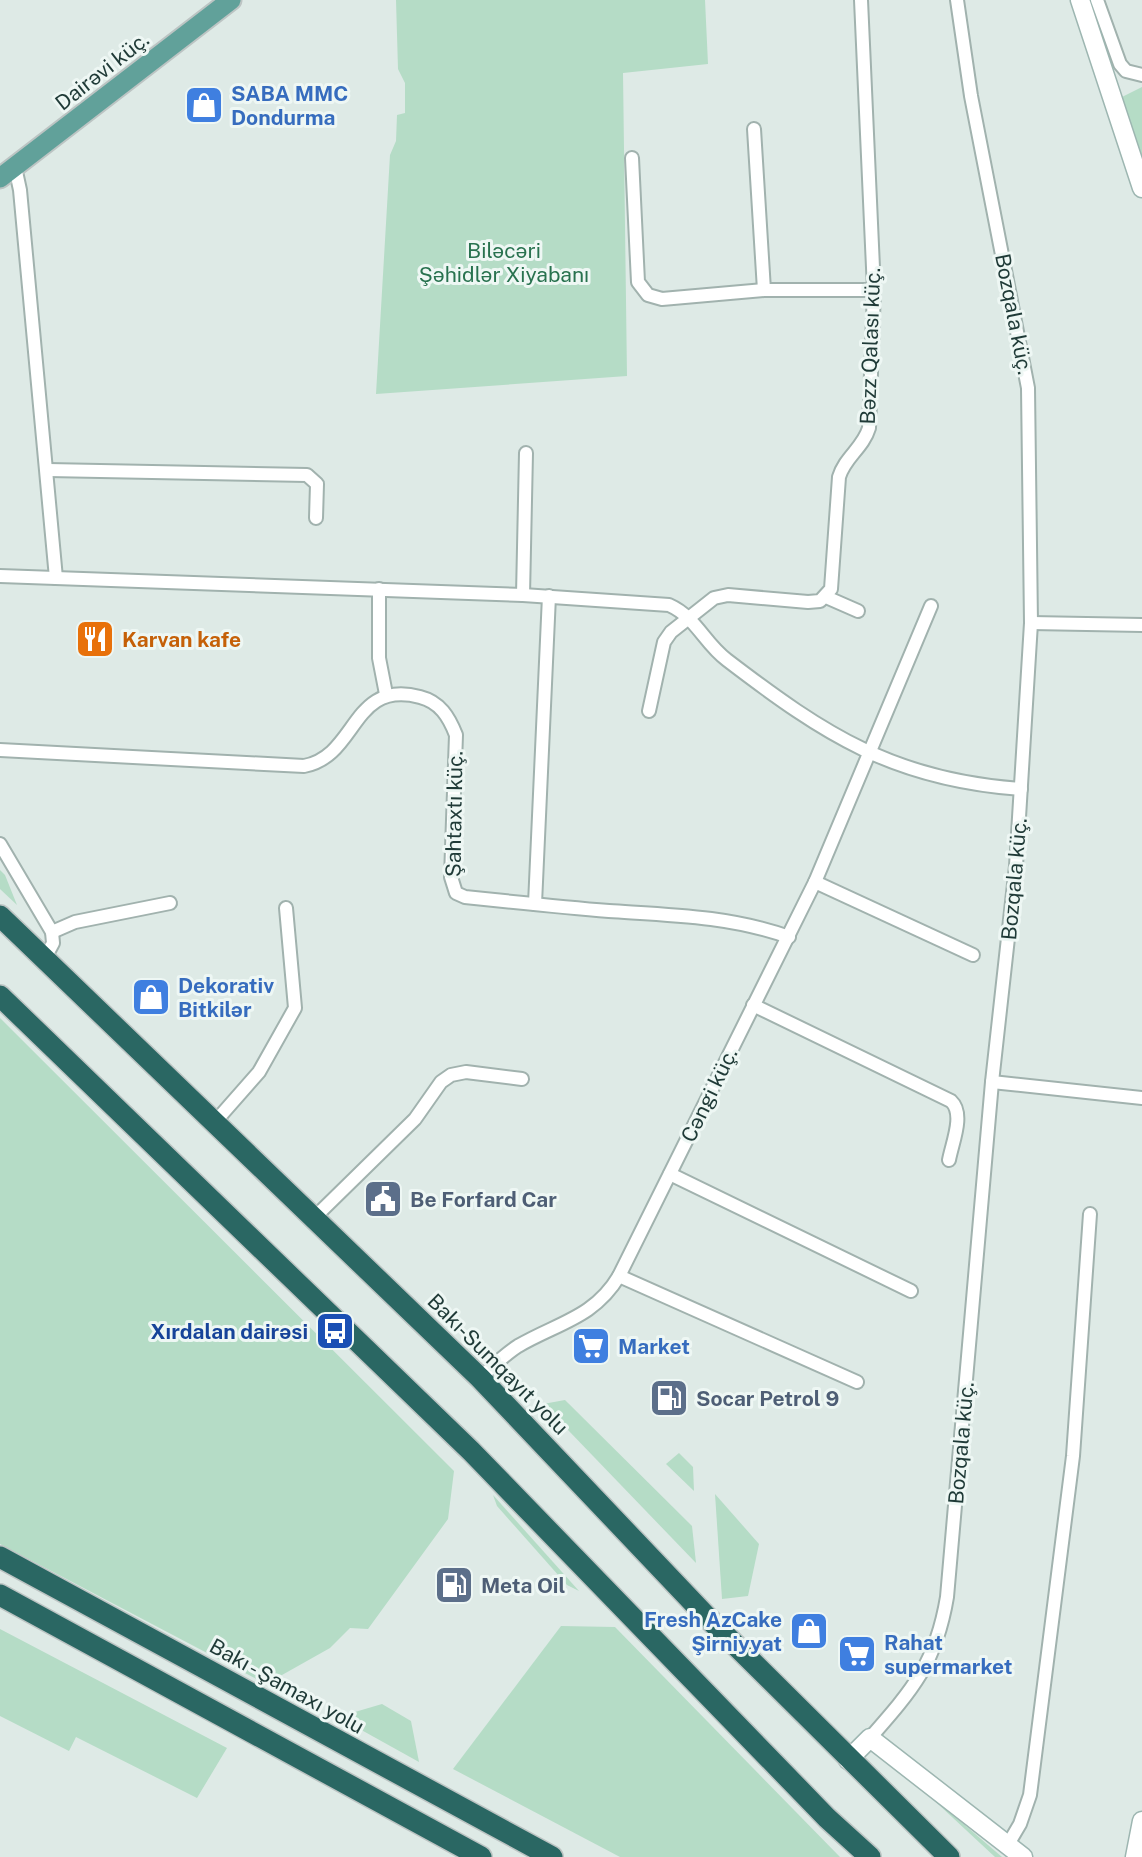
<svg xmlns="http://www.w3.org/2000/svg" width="1142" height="1857" font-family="'Public Sans',sans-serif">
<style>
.green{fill:#b5dcc6}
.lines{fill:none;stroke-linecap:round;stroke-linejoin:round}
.street-casing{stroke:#a1b2ae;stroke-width:16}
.secondary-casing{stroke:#9db6b1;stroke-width:21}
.primary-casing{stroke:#bcc4c3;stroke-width:23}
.highway-casing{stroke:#bcc4c3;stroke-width:24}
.street{stroke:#fff;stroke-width:12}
.secondary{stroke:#fff;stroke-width:18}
.primary{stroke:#61a19a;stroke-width:19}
.highway{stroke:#2a6763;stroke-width:21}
.labels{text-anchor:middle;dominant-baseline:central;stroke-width:6;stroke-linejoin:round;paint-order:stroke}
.street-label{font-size:21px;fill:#1f3a37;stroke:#eef7f4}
.shop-label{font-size:21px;font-weight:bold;fill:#366cbe;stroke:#eef7f4;text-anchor:start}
.park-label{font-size:21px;fill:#28724f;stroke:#eef7f4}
.food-label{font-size:21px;font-weight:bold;fill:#c56008;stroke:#eef7f4;text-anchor:start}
.service-label{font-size:21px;font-weight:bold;fill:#4e5e75;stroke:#eef7f4;text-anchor:start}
.transit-label{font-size:21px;font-weight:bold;fill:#164399;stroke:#eef7f4;text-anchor:end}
</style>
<rect width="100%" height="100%" fill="#deeae6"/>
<g class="green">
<path d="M396,0h309l3,64 -85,9 4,303 -251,18 14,-239 6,-14 1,-26 8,-2v-30l-7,-14z"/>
<path d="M1142,87v81l-20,-71z"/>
<path d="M0,870l5,5 12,30 -17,-16z"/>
<path d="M0,1018l454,453 -6,48 -80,110 -18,-1 -20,20 -64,36 -266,-140z"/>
<path d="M565,1400l127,126 4,37 -153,-159z"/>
<path d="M679,1453l14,14 1,24 -28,-27z"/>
<path d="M715,1494l44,50 -11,52 -26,3z"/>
<path d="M493,1495l86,96 -12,-6 -70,-79z"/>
<path d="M561,1626l54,1 225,230h-220l-167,-88z"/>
<path d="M0,1629l227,119 -30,50 -121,-61 -7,14 -69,-35z"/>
<path d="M382,1704l29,17 8,41 -81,-45z"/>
<path d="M909,1777l93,80h-7z"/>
</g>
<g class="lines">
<defs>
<g id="street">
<path d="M1097,0l23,64 6,7 16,4"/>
<path d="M754,129l10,161"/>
<path d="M632,158l6,124 10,13 14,4 102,-9h110"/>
<path d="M15,167l5,23 36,388"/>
<path d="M48,470l259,5 10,9 -1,34"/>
<path d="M0,576l523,19 146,10c27,12 35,38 58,55 98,75 167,120 294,129"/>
<path d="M379,589v69l7,36"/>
<path d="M523,595l3,-142"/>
<path d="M826,597l32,14"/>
<path d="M1031,623l111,2"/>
<path d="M649,711l15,-69 7,-10 43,-34 14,-3 80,7 12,-1 11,-12 8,-112c6,-20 24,-29 30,-49l5,-138 -13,-290"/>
<path d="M0,750l304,16c54,-10 47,-87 116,-69 20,5 29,20 36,38l-5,142 5,16 9,4c48,5 96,10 144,14 62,4 121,5 180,26"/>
<path d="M0,844l52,88 1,11 -8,15"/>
<path d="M815,882l158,73"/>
<path d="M535,904l14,-308"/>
<path d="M52,932l23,-10 95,-19"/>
<path d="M753,1005l198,96c14,13 1,42 -2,59"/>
<path d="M992,1082l150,16"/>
<path d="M215,1122l44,-50 36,-64 -9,-100"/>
<path d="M670,1174l241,117"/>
<path d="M315,1217l100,-98 26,-37 10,-7 15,-3 56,7"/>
<path d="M619,1276l238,106"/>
<path d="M480,1378c12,-11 24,-23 38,-32 39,-23 76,-28 101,-70l196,-394 116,-276"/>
<path d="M870,1738c43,-49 66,-75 77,-141l45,-515 24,-216 15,-243 -3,-235 -57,-292 -14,-96"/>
<path d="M1007,1846l13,-22 10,-29 43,-339 17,-242"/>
</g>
<g id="secondary">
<path d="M1080,0l62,188"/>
<path d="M848,1760l22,-22 153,119"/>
<path d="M1135,1857l7,-36"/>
</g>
<path id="primary" d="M0,178l231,-178"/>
<g id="highway">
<path d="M0,916l480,462 226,238 243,241"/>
<path d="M0,996l471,455 356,367 43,39"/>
<path d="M0,1557l552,300"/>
<path d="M0,1595l481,262"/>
</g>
</defs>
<use href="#street" class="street-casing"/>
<use href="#secondary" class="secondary-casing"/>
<use href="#primary" class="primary-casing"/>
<use href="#highway" class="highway-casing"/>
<use href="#street" class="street"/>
<use href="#secondary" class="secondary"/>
<use href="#primary" class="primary"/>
<use href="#highway" class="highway"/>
</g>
<defs>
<symbol id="shop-square" viewBox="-11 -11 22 22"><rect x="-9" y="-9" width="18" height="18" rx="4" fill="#3f7fe0" stroke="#eef7f4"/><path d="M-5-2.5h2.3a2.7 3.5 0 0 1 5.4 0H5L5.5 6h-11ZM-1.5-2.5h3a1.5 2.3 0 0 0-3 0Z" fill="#fff"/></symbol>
<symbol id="restaurant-square" viewBox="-11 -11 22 22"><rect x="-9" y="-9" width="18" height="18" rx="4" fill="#e8710a" stroke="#eef7f4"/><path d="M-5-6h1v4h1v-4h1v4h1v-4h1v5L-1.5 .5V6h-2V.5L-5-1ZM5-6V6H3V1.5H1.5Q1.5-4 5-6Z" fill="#fff"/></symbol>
<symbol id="civic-square" viewBox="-11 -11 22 22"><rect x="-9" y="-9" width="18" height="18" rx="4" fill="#5c6f8a" stroke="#eef7f4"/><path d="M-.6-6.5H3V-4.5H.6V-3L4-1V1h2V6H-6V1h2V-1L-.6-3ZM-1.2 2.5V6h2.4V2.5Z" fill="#fff"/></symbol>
<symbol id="bus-square" viewBox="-11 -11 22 22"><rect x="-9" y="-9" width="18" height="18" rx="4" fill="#1a4fb4" stroke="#eef7f4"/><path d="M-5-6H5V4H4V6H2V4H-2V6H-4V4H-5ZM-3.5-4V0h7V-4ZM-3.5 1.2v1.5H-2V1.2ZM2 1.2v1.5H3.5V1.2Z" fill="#fff"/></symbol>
<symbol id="supermarket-square" viewBox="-11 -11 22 22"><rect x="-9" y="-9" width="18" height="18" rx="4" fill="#3f7fe0" stroke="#eef7f4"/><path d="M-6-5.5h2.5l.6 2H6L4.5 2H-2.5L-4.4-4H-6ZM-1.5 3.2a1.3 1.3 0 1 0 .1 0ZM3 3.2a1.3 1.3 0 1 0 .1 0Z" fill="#fff"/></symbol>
<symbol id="fuel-square" viewBox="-11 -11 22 22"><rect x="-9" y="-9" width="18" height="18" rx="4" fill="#5c6f8a" stroke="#eef7f4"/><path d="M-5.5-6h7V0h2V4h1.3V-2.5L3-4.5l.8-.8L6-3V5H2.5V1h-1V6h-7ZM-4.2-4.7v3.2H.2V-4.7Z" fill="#fff"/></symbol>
</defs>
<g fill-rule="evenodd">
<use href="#shop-square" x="182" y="83" width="44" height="44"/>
<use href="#restaurant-square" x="73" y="617" width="44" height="44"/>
<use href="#shop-square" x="129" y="975" width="44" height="44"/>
<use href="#civic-square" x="361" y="1177" width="44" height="44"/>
<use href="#bus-square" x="313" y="1309" width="44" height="44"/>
<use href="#supermarket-square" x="569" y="1324" width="44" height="44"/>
<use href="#fuel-square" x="647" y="1376" width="44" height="44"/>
<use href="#fuel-square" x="432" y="1563" width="44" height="44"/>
<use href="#shop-square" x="787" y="1609" width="44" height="44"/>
<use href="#supermarket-square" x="835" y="1632" width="44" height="44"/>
</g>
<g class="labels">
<g class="street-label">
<text transform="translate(102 71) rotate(-38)">Dairəvi küç.</text>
<text transform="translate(1014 314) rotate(79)">Bozqala küç.</text>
<text transform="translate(870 346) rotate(-88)">Bəzz Qalası küç.</text>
<text transform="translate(454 814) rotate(-89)">Şahtaxtı küç.</text>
<text transform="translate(1014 879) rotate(-85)">Bozqala küç.</text>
<text transform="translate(709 1095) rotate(-64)">Cəngi küç.</text>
<text transform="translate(498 1364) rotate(45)">Bakı-Sumqayıt yolu</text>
<text transform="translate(961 1443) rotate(-85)">Bozqala küç.</text>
<text transform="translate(287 1686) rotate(29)">Bakı - Şamaxı yolu</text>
</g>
<g class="shop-label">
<text x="231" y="93">SABA MMC<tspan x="231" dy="24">Dondurma</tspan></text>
<text x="178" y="985">Dekorativ<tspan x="178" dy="24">Bitkilər</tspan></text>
<text x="618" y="1346">Market</text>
<text x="782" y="1619" text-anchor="end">Fresh AzCake<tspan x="782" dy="24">Şirniyyat</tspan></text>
<text x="884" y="1642">Rahat<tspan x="884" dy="24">supermarket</tspan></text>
</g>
<g class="park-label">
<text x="504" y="250">Biləcəri<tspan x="504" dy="24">Şəhidlər Xiyabanı</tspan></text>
</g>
<g class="food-label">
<text x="122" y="639">Karvan kafe</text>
</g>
<g class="service-label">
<text x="410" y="1199">Be Forfard Car</text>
<text x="696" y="1398">Socar Petrol 9</text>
<text x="481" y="1585">Meta Oil</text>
</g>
<g class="transit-label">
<text x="308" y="1331">Xırdalan dairəsi</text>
</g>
</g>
</svg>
